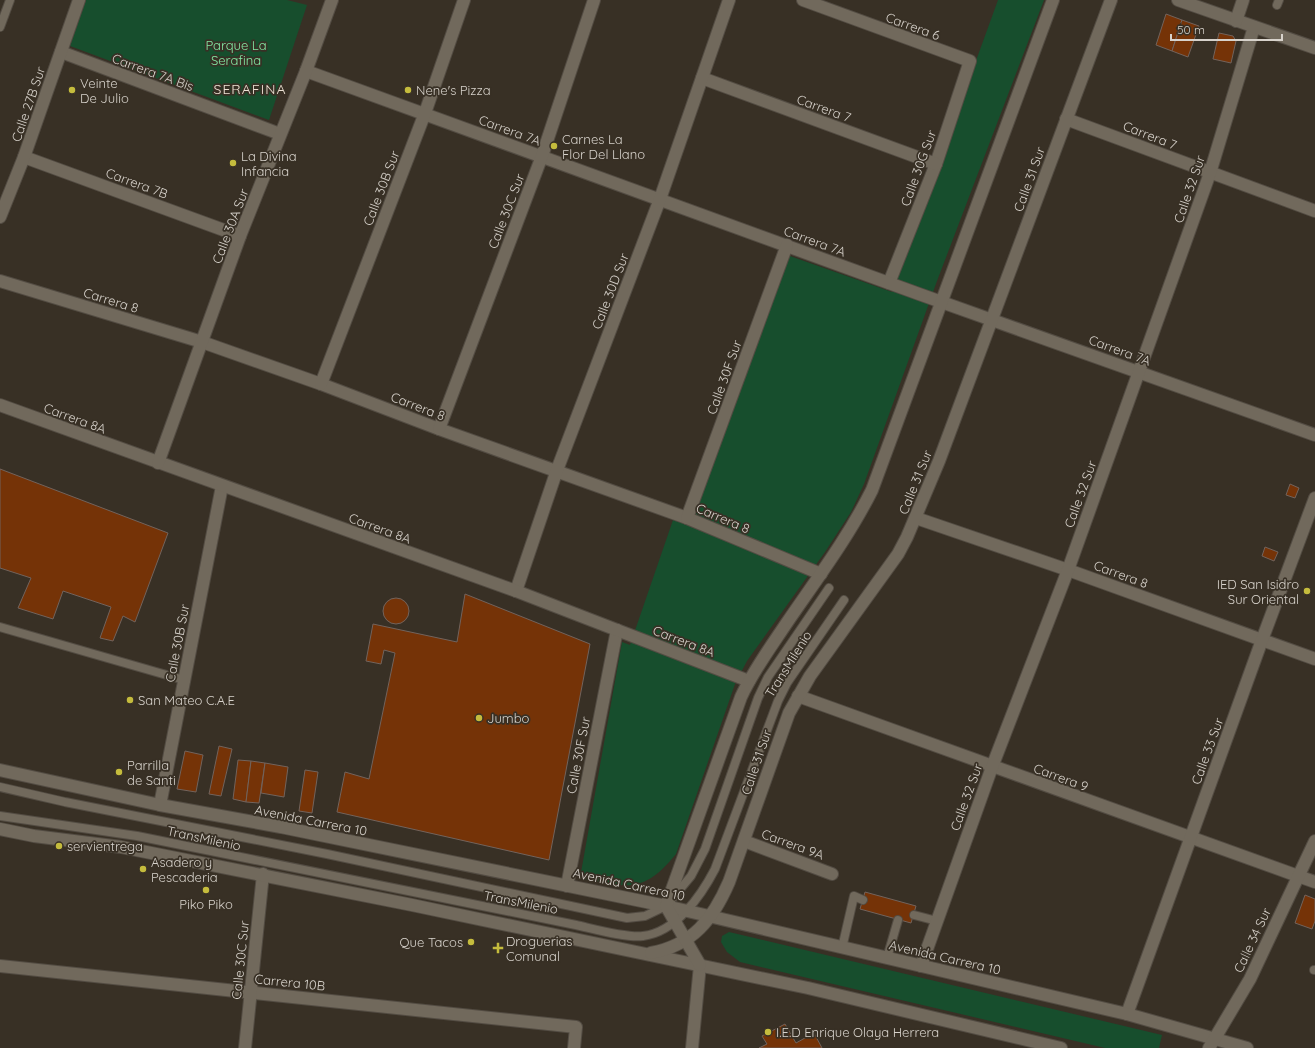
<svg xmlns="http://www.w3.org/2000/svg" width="1315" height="1048" font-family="Quicksand,sans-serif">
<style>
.green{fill:#174e2d}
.building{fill:#753307;stroke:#72635c}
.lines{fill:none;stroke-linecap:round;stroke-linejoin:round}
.lane-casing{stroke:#534c43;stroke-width:10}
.street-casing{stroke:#534c43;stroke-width:14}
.secondary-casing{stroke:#534c43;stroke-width:14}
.lane{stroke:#71695c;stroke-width:8}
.street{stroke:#71695c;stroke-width:12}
.secondary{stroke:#71695c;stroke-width:12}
.poi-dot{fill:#c5bc3d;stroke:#383025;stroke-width:1.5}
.labels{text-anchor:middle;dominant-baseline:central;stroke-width:3.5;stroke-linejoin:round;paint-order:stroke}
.street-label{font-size:13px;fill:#d7d2cb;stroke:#383025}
.park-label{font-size:13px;fill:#82e9a4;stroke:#383025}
.poi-label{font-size:13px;fill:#d7d2cb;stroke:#383025;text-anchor:start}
.neighbourhood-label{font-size:14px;letter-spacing:1px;fill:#ede2d4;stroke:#383025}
</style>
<rect width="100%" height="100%" fill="#383025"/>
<g class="green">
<path d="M86,0h201l20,5 -38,115 -199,-74z"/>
<path d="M998,0h46l-107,281 -73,203 -13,28 -26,40 -78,109 -12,23 -59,170c-33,41 -50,33 -96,24l42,-236 8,3 43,-125 16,5 98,-270 105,37z"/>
<path d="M729,932l433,103 -3,13h-54l-365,-86 -13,-10 -6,-10 1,-6z"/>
</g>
<g class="building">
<path d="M1166,14l16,6 -10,31 -16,-6z"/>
<path d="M1182,20l17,6 -11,31 -16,-6z"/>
<path d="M1219,33l14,3 3,5 -5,22 -18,-4z"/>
<path d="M0,469l168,64 -33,89 -12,-6 -10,25 -13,-3 11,-31 -48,-16 -10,28 -35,-11 13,-30 -31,-10z"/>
<path d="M1290,484l9,4 -4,10 -9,-3z"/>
<path d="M1265,547l13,5 -4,9 -12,-5z"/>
<path d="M465,594l125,50 -41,216 -212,-48 8,-40 24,7 26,-126 -11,-3 -3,14 -15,-3 7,-37 84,18z"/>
<circle cx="396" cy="611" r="13"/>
<path d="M219,746l13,3 -11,47 -12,-2z"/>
<path d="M185,751l18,4 -7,37 -19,-3z"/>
<path d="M238,760l13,1 -5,41 -13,-3z"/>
<path d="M251,761l14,2 -6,40 -13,-1z"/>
<path d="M265,763l23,4 -4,30 -23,-4z"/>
<path d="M305,770l13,2 -6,41 -13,-2z"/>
<path d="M865,892l51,14 -5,17 -51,-14z"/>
<path d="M1305,895l10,4v22l-3,8 -17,-6z"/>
<path d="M785,1024l11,19 18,-10 8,15h-63l8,-4 -5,-8z"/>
</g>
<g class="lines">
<defs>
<g id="lane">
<path d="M1277,5l2,-5"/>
<path d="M0,27l10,-27"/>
<path d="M0,627l184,53"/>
<path d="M0,787l65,15 262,52 300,64 18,-2 21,-10 25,-30 14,-27 53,-151 10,-21 61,-89"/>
<path d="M0,816l137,20 439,89c18,4 50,13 67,11 33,-4 58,-40 72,-67l63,-168 9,-18 57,-83"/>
<path d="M914,915l23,6"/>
<path d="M842,948l12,-52 9,4"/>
<path d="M887,958l11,-38"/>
<path d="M1314,970h1"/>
</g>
<g id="street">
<path d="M803,0l167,61 -34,103 -47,119"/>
<path d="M61,52l219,82"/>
<path d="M306,71l613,223 396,141"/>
<path d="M702,78l234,86"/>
<path d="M1066,119l249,92"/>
<path d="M24,157l216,79"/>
<path d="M0,217l24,-60 55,-157"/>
<path d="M0,281l202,61 119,42 118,45 248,89 134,56"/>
<path d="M321,384l104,-271 39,-113"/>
<path d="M439,429l103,-273 52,-156"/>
<path d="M687,518l100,-273"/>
<path d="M916,518l152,52 247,89"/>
<path d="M516,591l41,-121 103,-271 69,-199"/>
<path d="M798,696l500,180"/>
<path d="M160,805l62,-319"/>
<path d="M744,841l88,33"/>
<path d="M567,886l50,-256"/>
<path d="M0,966l576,61 -2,21"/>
<path d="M921,966l71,-199 76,-197 142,-397 44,-146"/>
<path d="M1127,1014l135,-374 53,-142"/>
<path d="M245,1048l18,-174"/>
<path d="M692,1048l8,-83"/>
</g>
<g id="secondary">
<path d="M1178,0l137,48"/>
<path d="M1236,21l7,-21"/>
<path d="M0,405l516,186 233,90"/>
<path d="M158,463l82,-227 66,-165 26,-71"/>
<path d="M0,770l160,35 121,22 385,79 461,108 120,34"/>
<path d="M0,829l34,7 87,11 291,58 396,83 253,60"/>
<path d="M1298,876l17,6"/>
<path d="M651,953c42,-8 62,-34 78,-71l60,-169 21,-37 88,-122 9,-17 32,-76 172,-461"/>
<path d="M700,965l-34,-59 75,-209c12,-26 29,-49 45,-73 30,-44 62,-86 86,-134l181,-490"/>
<path d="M1209,1048l41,-69 65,-138"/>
</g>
</defs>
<use href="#lane" class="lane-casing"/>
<use href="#street" class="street-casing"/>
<use href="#secondary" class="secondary-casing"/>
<use href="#lane" class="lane"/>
<use href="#street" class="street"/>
<use href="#secondary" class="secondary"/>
</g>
<g class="poi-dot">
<circle cx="72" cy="90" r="4"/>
<circle cx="408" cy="90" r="4"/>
<circle cx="554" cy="146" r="4"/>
<circle cx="233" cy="163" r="4"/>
<circle cx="1307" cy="591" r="4"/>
<circle cx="130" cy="700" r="4"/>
<circle cx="479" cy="718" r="4"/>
<circle cx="119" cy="772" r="4"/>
<circle cx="59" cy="846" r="4"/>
<circle cx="143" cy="869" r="4"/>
<circle cx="206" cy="890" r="4"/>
<circle cx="471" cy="942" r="4"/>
<path d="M496 942h4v4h4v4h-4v4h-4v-4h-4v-4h4z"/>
<circle cx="768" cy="1032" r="4"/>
</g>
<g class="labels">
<g class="street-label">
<text transform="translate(913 26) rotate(20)">Carrera 6</text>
<text transform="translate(153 72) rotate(20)">Carrera 7A Bis</text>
<text transform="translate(28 104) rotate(-71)">Calle 27B Sur</text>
<text transform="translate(824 108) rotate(20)">Carrera 7</text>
<text transform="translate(510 130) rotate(20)">Carrera 7A</text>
<text transform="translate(1150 135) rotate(21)">Carrera 7</text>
<text transform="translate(918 168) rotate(-70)">Calle 30G Sur</text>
<text transform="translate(1029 179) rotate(-70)">Calle 31 Sur</text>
<text transform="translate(137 183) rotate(20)">Carrera 7B</text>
<text transform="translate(381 188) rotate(-69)">Calle 30B Sur</text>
<text transform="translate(1189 189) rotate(-71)">Calle 32 Sur</text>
<text transform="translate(506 211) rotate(-69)">Calle 30C Sur</text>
<text transform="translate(230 226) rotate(-69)">Calle 30A Sur</text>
<text transform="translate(815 241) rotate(20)">Carrera 7A</text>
<text transform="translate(610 291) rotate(-69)">Calle 30D Sur</text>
<text transform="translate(111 300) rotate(17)">Carrera 8</text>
<text transform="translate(1120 350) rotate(20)">Carrera 7A</text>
<text transform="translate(724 377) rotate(-70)">Calle 30F Sur</text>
<text transform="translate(418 406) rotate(21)">Carrera 8</text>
<text transform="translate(75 418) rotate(20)">Carrera 8A</text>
<text transform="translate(915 482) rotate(-68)">Calle 31 Sur</text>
<text transform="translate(1080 494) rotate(-70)">Calle 32 Sur</text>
<text transform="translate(723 518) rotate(23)">Carrera 8</text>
<text transform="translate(380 528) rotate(20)">Carrera 8A</text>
<text transform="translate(1121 574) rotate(20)">Carrera 8</text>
<text transform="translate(684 641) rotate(21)">Carrera 8A</text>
<text transform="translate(177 643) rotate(-79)">Calle 30B Sur</text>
<text transform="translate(788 664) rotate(-58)">TransMilenio</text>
<text transform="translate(1207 751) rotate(-70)">Calle 33 Sur</text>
<text transform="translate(578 755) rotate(-79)">Calle 30F Sur</text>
<text transform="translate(756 762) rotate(-71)">Calle 31 Sur</text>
<text transform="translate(1061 777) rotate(20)">Carrera 9</text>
<text transform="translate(966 797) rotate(-70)">Calle 32 Sur</text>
<text transform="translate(311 820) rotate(11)">Avenida Carrera 10</text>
<text transform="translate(204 838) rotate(12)">TransMilenio</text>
<text transform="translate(793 844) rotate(20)">Carrera 9A</text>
<text transform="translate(629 884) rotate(12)">Avenida Carrera 10</text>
<text transform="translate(521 902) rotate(11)">TransMilenio</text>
<text transform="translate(1252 940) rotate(-65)">Calle 34 Sur</text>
<text transform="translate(945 957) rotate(13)">Avenida Carrera 10</text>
<text transform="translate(240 960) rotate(-84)">Calle 30C Sur</text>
<text transform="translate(290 982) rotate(6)">Carrera 10B</text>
</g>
<g class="park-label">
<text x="236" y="45">Parque La<tspan x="236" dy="15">Serafina</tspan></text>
</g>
<g class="poi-label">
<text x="80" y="83">Veinte<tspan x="80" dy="15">De Julio</tspan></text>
<text x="416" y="90">Nene's Pizza</text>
<text x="562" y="139">Carnes La<tspan x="562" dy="15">Flor Del Llano</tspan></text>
<text x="241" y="156">La Divina<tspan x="241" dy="15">Infancia</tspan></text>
<text x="1299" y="584" text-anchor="end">IED San Isidro<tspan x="1299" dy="15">Sur Oriental</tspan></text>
<text x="138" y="700">San Mateo C.A.E</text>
<text x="487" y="718">Jumbo</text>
<text x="127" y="765">Parrilla<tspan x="127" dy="15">de Santi</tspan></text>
<text x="67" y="846">servientrega</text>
<text x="151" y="862">Asadero y<tspan x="151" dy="15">Pescaderia</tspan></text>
<text x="206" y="904" text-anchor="middle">Piko Piko</text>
<text x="506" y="941">Droguerias<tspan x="506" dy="15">Comunal</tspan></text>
<text x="463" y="942" text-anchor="end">Que Tacos</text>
<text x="776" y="1032">I.E.D Enrique Olaya Herrera</text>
</g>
<g class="neighbourhood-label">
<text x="250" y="89">SERAFINA</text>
</g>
</g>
<path d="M1171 34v6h111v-6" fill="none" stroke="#d7d2cb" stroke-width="2"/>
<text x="1177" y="34" font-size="12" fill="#d7d2cb" stroke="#383025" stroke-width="3" paint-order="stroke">50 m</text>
</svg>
